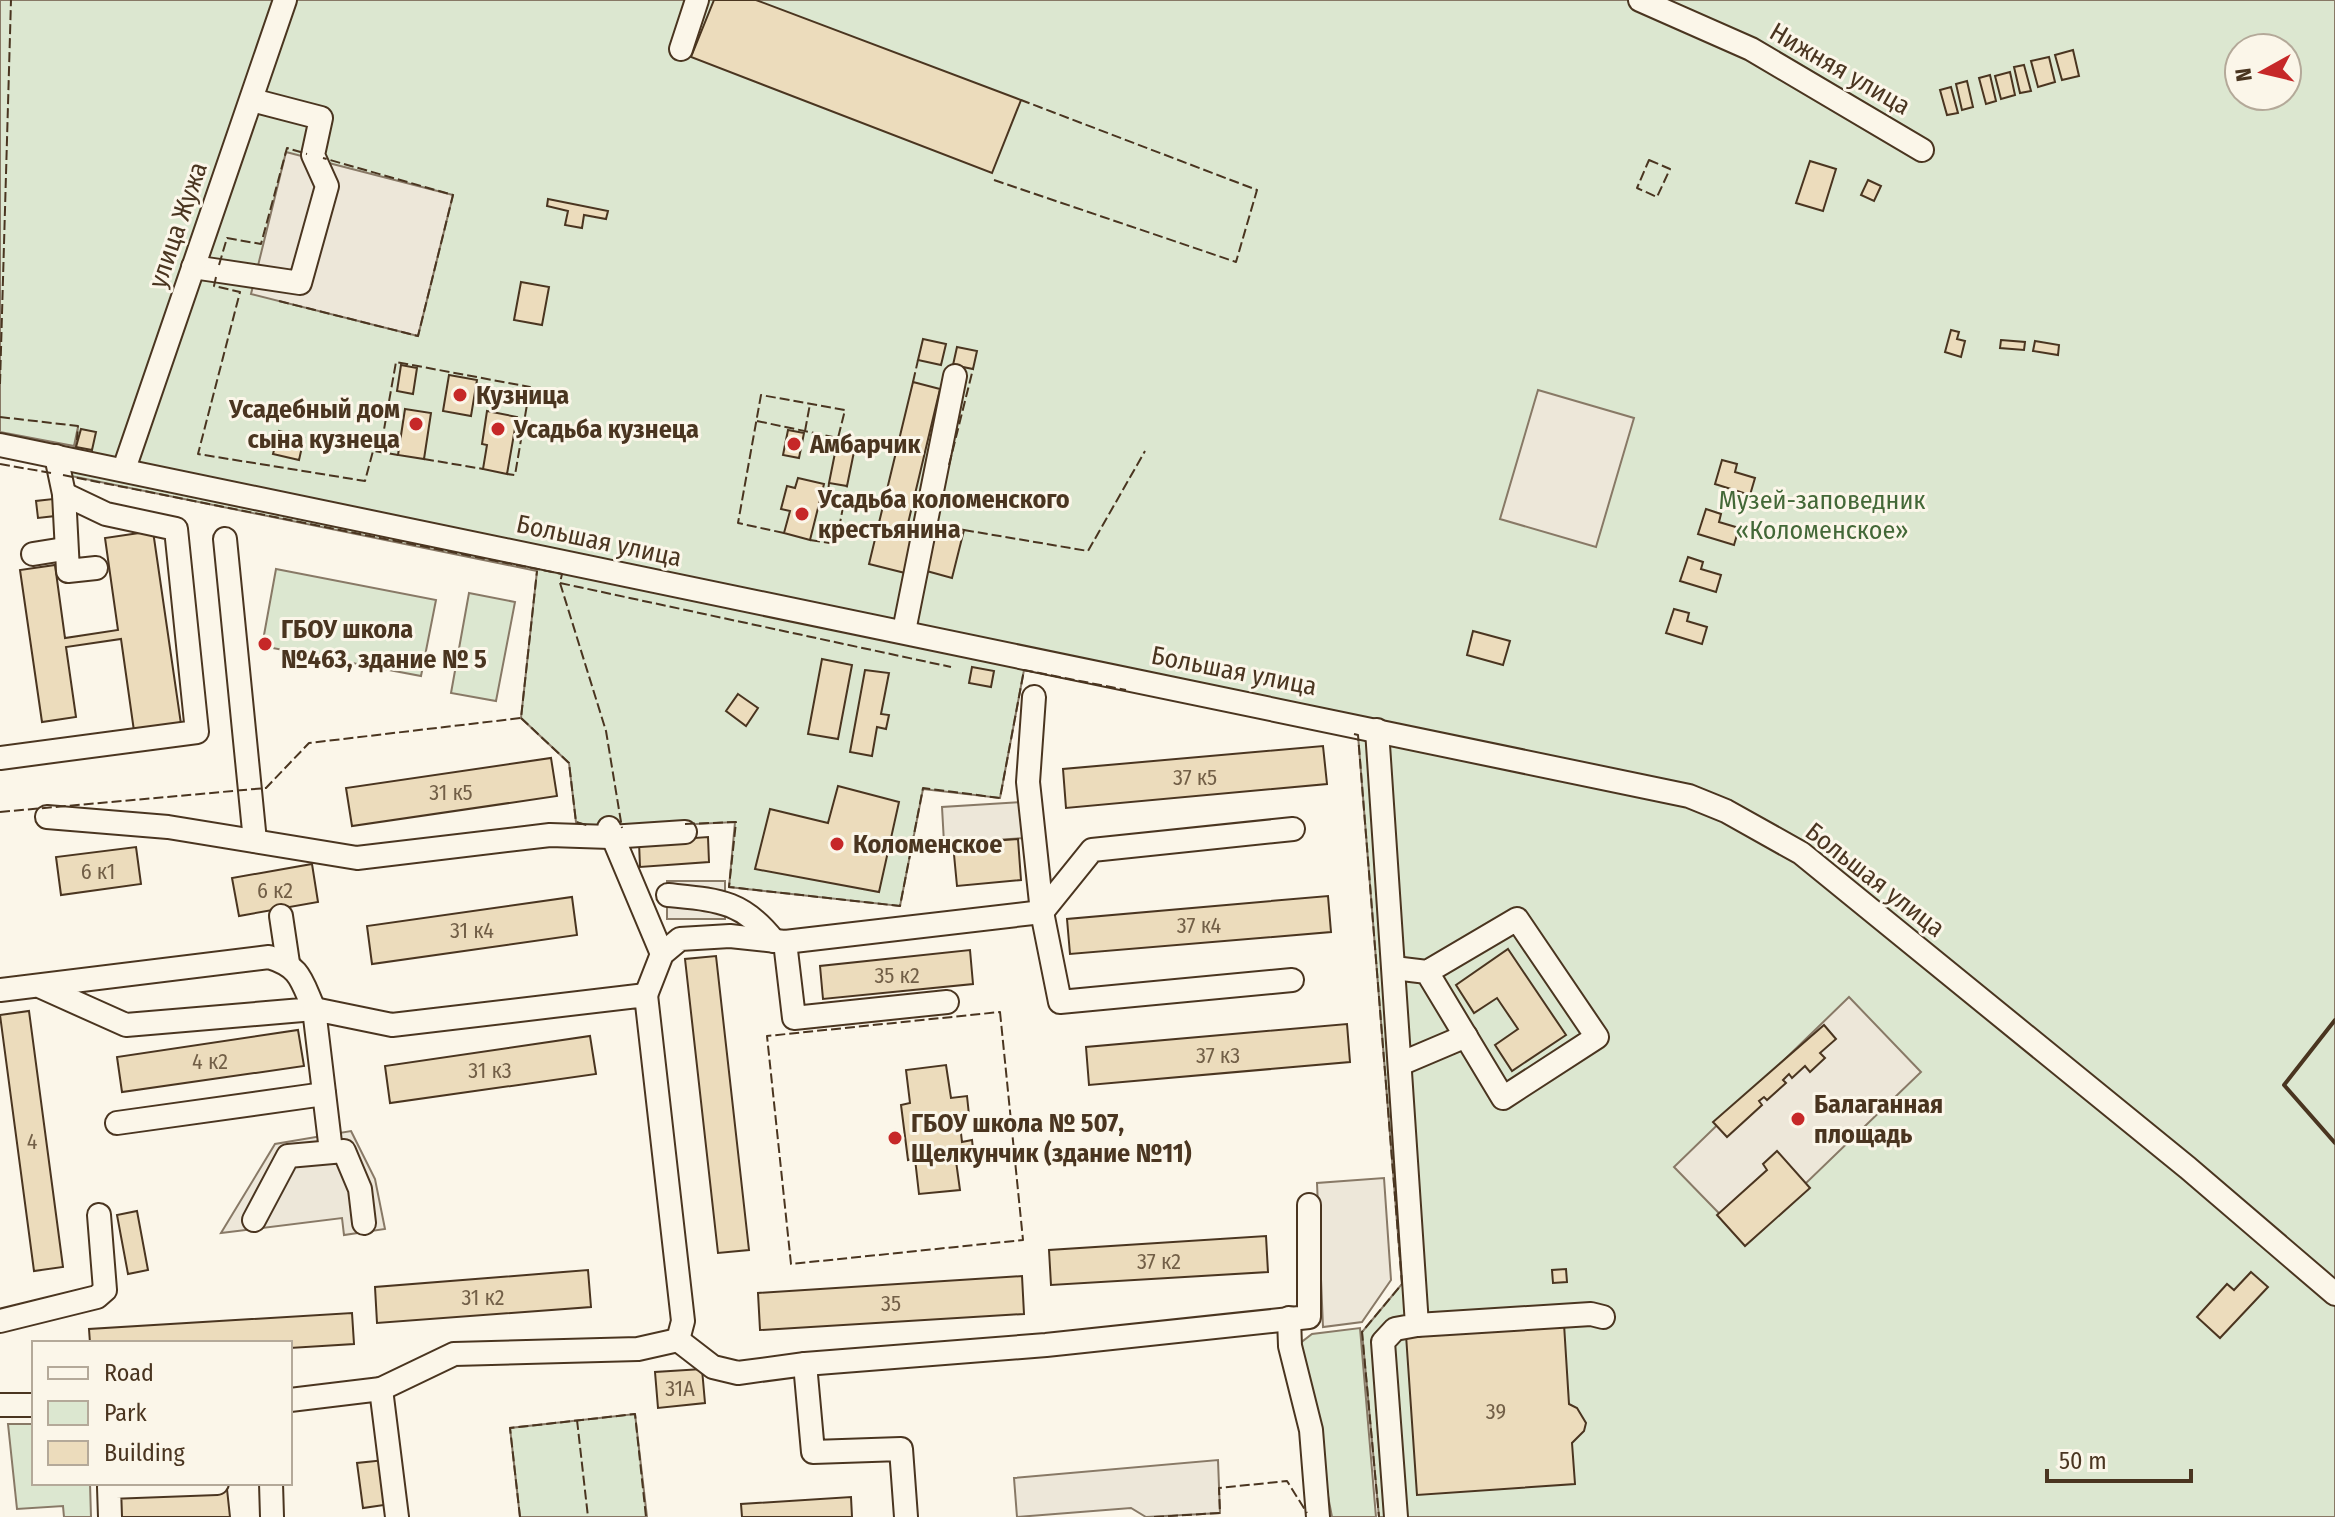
<svg xmlns="http://www.w3.org/2000/svg" width="2335" height="1517" font-family="'Fira Sans Condensed',sans-serif">
<style>
.green{fill:#dce7d0;stroke:#887966;stroke-width:2;fill-rule:evenodd}
.parking{fill:#ede7d9;stroke:#887966;stroke-width:2}
.building{fill:#ecdcbc;stroke:#4a3520;stroke-width:2}
.lines{fill:none;stroke-linecap:round;stroke-linejoin:round}
.minor-casing{stroke:#4a3520;stroke-width:26}
.minor{stroke:#fbf6e9;stroke-width:22}
.fence{stroke:#4a3520;stroke-width:2;stroke-dasharray:10 4;stroke-linecap:butt}
.wall{stroke:#4a3520;stroke-width:4}
.poi-dot{fill:#c62828;stroke:#fbf6e9;stroke-width:3}
.labels{text-anchor:middle;dominant-baseline:central;stroke-width:6;stroke-linejoin:round;paint-order:stroke}
.number-label{font-size:22px;fill:#725f47}
.street-label{font-size:26px;fill:#4a3520;stroke:#fbf6e9}
.poi-label{font-size:26px;font-weight:bold;fill:#4a3520;stroke:#fbf6e9;text-anchor:start}
.park-label{font-size:26px;fill:#436837;stroke:#fbf6e9}
</style>
<rect width="100%" height="100%" fill="#fbf6e9"/>
<g class="green">
<path d="M0,0h2335v1517h-956l-17,-185 40,-48 -44,-549 -334,-65 -24,128 -77,-9 -23,117 -171,-19 6,-65 -138,7 -21,-7 -7,-59 -48,-45 16,-147 -466,-95 7,-49 -4,19 -74,-14zM2239,48h48v48h-48z"/>
<path d="M276,569l160,31 -15,76 -159,-30z"/>
<path d="M469,593l46,9 -19,99 -45,-8z"/>
<path d="M1360,1328l16,189h-44l-33,-173 13,-10z"/>
<path d="M635,1414l12,103h-127l-10,-89z"/>
<path d="M8,1424h26v59h56l1,34h-27l-1,-11 -46,3z"/>
</g>
<g class="parking">
<path d="M286,152l167,43 -35,141 -167,-42z"/>
<path d="M1538,390l96,28 -38,129 -96,-28z"/>
<path d="M1023,802l3,36 -82,5 -2,-36z"/>
<rect x="667" y="881" width="58" height="38"/>
<path d="M1849,997l72,75 -175,169 -72,-74z"/>
<path d="M351,1131l24,48 10,50 -41,6 -2,-17 -121,15 54,-89z"/>
<path d="M1384,1178l7,102 -29,42 -39,5 -6,-144z"/>
<path d="M1218,1460l2,53 -74,4 -15,-9 -114,9 -3,-39z"/>
</g>
<g class="building">
<path d="M714,0h42l265,100 -29,73 -301,-116z"/>
<path d="M2073,50l6,26 -17,4 -7,-25z"/>
<path d="M2049,57l6,25 -17,5 -7,-26z"/>
<path d="M2024,65l7,26 -11,2 -6,-26z"/>
<path d="M2010,72l5,23 -14,4 -6,-23z"/>
<path d="M1990,75l6,26 -10,3 -7,-26z"/>
<path d="M1967,81l6,26 -11,3 -6,-26z"/>
<path d="M1951,87l7,26 -11,2 -7,-25z"/>
<path d="M1810,161l26,8 -13,42 -27,-8z"/>
<path d="M1868,180l13,6 -7,15 -13,-6z"/>
<path d="M548,199l60,12 -2,8 -22,-4 -2,13 -17,-3 3,-14 -21,-5z"/>
<path d="M521,282l28,5 -7,38 -28,-5z"/>
<path d="M1951,330l8,2 -2,7 8,2 -4,16 -16,-5z"/>
<path d="M923,339l23,5 -5,21 -23,-5z"/>
<path d="M2001,340l24,2 -1,8 -24,-2z"/>
<path d="M2035,341l24,4 -1,10 -25,-4z"/>
<path d="M957,347l20,4 -4,18 -20,-4z"/>
<path d="M401,365l16,3 -4,26 -16,-3z"/>
<path d="M449,375l28,5 -6,36 -28,-5z"/>
<path d="M913,382l27,7 -35,147 12,3 -8,35 -40,-10z"/>
<path d="M405,409l26,4 -7,46 -26,-4z"/>
<path d="M487,411l30,6 -10,57 -24,-5 4,-24 -5,-1z"/>
<path d="M81,429l15,3 -4,18 -16,-3z"/>
<path d="M788,430l16,3 -5,25 -16,-3z"/>
<path d="M279,431l25,7 -5,22 -26,-6z"/>
<path d="M838,438l18,4 -9,44 -18,-3z"/>
<path d="M1722,460l15,4 -2,8 20,6 -5,17 -35,-11z"/>
<path d="M798,478l26,6 -14,56 -26,-7 6,-22 -9,-2 6,-23 8,2z"/>
<path d="M53,499l2,17 -17,2 -2,-17z"/>
<path d="M1706,509l15,5 -2,8 20,6 -5,17 -36,-11z"/>
<path d="M934,523l30,7 -12,48 -29,-8z"/>
<path d="M153,531l28,193 -47,7 -13,-92 -55,8 10,70 -34,5 -22,-152 35,-5 10,73 53,-8 -13,-92z"/>
<path d="M1688,557l15,5 -2,7 20,6 -5,17 -36,-11z"/>
<path d="M1674,609l15,4 -2,8 20,6 -5,17 -36,-11z"/>
<path d="M1473,631l37,10 -7,24 -36,-10z"/>
<path d="M822,659l30,6 -14,74 -30,-5z"/>
<path d="M972,667l22,4 -3,16 -22,-4z"/>
<path d="M865,670l24,3 -8,41 8,1 -3,14 -9,-2 -5,29 -22,-4z"/>
<path d="M738,694l20,14 -12,18 -20,-15z"/>
<path d="M1323,746l4,38 -261,24 -3,-39z"/>
<path d="M551,758l6,38 -205,30 -6,-38z"/>
<path d="M838,786l61,16 -20,90 -124,-23 15,-60 58,14z"/>
<path d="M708,837l1,25 -69,5 -1,-25z"/>
<path d="M1018,839l3,41 -64,6 -4,-42z"/>
<path d="M136,847l5,37 -80,11 -5,-38z"/>
<path d="M312,864l6,38 -79,14 -7,-38z"/>
<path d="M1328,896l3,36 -261,22 -3,-35z"/>
<path d="M572,897l5,38 -205,29 -5,-38z"/>
<path d="M1508,949l58,86 -54,36 -17,-26 23,-16 -21,-31 -23,15 -18,-28z"/>
<path d="M970,950l3,34 -150,15 -3,-33z"/>
<path d="M716,956l33,294 -31,3 -33,-294z"/>
<path d="M29,1011l34,256 -29,4 -34,-256z"/>
<path d="M1347,1024l3,38 -261,23 -3,-38z"/>
<path d="M1824,1025l12,14 -16,14 5,5 -15,14 -5,-6 -13,12 -3,-4 -6,6 3,3 -19,17 -3,-3 -5,4 3,4 -35,32 -14,-15z"/>
<path d="M298,1030l6,36 -182,26 -5,-35z"/>
<path d="M590,1036l6,38 -206,29 -5,-37z"/>
<path d="M946,1065l5,33 16,-2 2,19 -10,1 3,26 10,-2 2,18 -18,3 4,29 -41,4 -4,-35 -7,1 -7,-55 9,-2 -4,-33z"/>
<path d="M1777,1151l33,37 -65,58 -28,-31 50,-45 -4,-6z"/>
<path d="M137,1211l11,59 -20,4 -11,-59z"/>
<path d="M1266,1236l2,36 -217,13 -2,-35z"/>
<path d="M1566,1269l1,13 -14,1 -1,-13z"/>
<path d="M588,1270l3,37 -214,16 -2,-36z"/>
<path d="M2251,1272l17,15 -48,51 -23,-21 30,-33 7,6z"/>
<path d="M1022,1276l2,38 -264,16 -2,-37z"/>
<path d="M352,1313l2,31 -64,4v-5h-200l-1,-14z"/>
<path d="M1564,1324l5,80 8,4 9,15 -2,8 -12,12 3,41 -158,11 -11,-160z"/>
<path d="M702,1369l3,34 -47,5 -3,-36z"/>
<path d="M385,1460l6,44 -28,4 -6,-45z"/>
<path d="M227,1489l3,28h-112l-1,-20 5,-5z"/>
<path d="M851,1497l1,20h-110l-1,-13z"/>
</g>
<g class="lines">
<defs>
<g id="minor">
<path d="M1640,0l111,49 171,101"/>
<path d="M681,49l16,-49"/>
<path d="M193,267l107,16 27,-97 -14,-31 8,-37 -69,-18"/>
<path d="M0,445l1689,351 37,15 75,42 387,315 147,126"/>
<path d="M56,456l8,38 4,77 28,-3"/>
<path d="M124,469l161,-469"/>
<path d="M225,539l30,302"/>
<path d="M33,554l31,-5"/>
<path d="M904,631l51,-255"/>
<path d="M1034,697l-6,85 14,130 18,90 232,-22"/>
<path d="M1377,730l40,595 -22,4 -12,13 13,175"/>
<path d="M0,758l197,-26 -21,-203 -70,-15 -42,-20"/>
<path d="M47,817l121,10 189,31 193,-23 60,2 75,-5"/>
<path d="M609,828l53,126"/>
<path d="M668,895c49,5 74,5 106,46"/>
<path d="M281,916l7,47"/>
<path d="M785,942l9,76 153,-16"/>
<path d="M1394,968l33,4 76,126 94,-61 -80,-118 -90,53"/>
<path d="M0,990l269,-33c32,10 32,23 45,52l-188,16 -87,-39"/>
<path d="M646,995l16,-41 18,-15 50,-3 55,6 257,-30 50,-62 201,-21"/>
<path d="M1400,1064l66,-28"/>
<path d="M117,1123l207,-29"/>
<path d="M254,1220l34,-64 56,-5 16,38 4,34"/>
<path d="M1289,1318l1,28 21,84 7,87"/>
<path d="M0,1321l97,-24 8,-7 -6,-75"/>
<path d="M1417,1325l174,-11 12,3"/>
<path d="M678,1340l35,27 25,6 67,-9 241,-19 263,-28v-112"/>
<path d="M805,1364l8,88 88,-3 5,68"/>
<path d="M381,1389l16,128"/>
<path d="M290,1400l91,-11 73,-35 184,-5 40,-9 5,-19 -37,-326 -254,30 -78,-16 17,142"/>
<path d="M0,1405h34"/>
<path d="M271,1483l1,34"/>
<path d="M110,1517l-1,-30 108,-4"/>
</g>
</defs>
<use href="#minor" class="minor-casing"/>
<use href="#minor" class="minor"/>
<g class="fence">
<path d="M1649,160l21,9 -13,28 -20,-9z"/>
<path d="M994,180l242,82 21,-72 -236,-90"/>
<path d="M219,265l8,-27 34,6 26,-96 20,6"/>
<path d="M216,277l-2,9 26,6 -42,162 167,27 8,-30 7,1"/>
<path d="M279,301l139,35 35,-141 -130,-37"/>
<path d="M913,382l5,-22"/>
<path d="M0,384l11,-384"/>
<path d="M0,417l78,9 -1,14"/>
<path d="M757,421l81,17 7,-28 -84,-15 -23,128 46,10"/>
<path d="M805,431l5,-27"/>
<path d="M398,455l-18,-3 16,-90 134,25 -15,88 -8,-1"/>
<path d="M424,459l59,10"/>
<path d="M0,464l51,9"/>
<path d="M949,465l24,-96"/>
<path d="M63,475l499,99 -2,9 391,84"/>
<path d="M829,483l-1,9 18,3"/>
<path d="M964,530l124,21 57,-100"/>
<path d="M810,540l26,4 11,-58"/>
<path d="M560,583l46,148 16,97"/>
<path d="M521,718l48,45 7,59 14,4"/>
<path d="M1354,734l4,1 44,549 -40,48 17,185"/>
<path d="M0,812l266,-24 43,-45 212,-25 16,-147"/>
<path d="M685,824l51,-2 -7,65 171,19 23,-118 77,10 24,-128 102,20"/>
<path d="M1000,1012l23,228 -232,24 -24,-228z"/>
<path d="M577,1420l11,97"/>
<path d="M520,1517l-10,-89 125,-14 11,103"/>
<path d="M1154,1517l66,-4 -1,-25 68,-7 20,32"/>
</g>
<path class="wall" d="M2335,1020l-51,65 51,58"/>
</g>
<g class="poi-dot">
<circle cx="460" cy="395" r="8"/>
<circle cx="416" cy="424" r="8"/>
<circle cx="498" cy="429" r="8"/>
<circle cx="794" cy="444" r="8"/>
<circle cx="802" cy="514" r="8"/>
<circle cx="265" cy="644" r="8"/>
<circle cx="837" cy="844" r="8"/>
<circle cx="1798" cy="1119" r="8"/>
<circle cx="895" cy="1138" r="8"/>
</g>
<g class="labels">
<g class="number-label">
<text x="1195" y="777">37 к5</text>
<text x="451" y="792">31 к5</text>
<text x="98" y="871">6 к1</text>
<text x="275" y="890">6 к2</text>
<text x="1199" y="925">37 к4</text>
<text x="472" y="930">31 к4</text>
<text x="897" y="975">35 к2</text>
<text x="1218" y="1055">37 к3</text>
<text x="210" y="1061">4 к2</text>
<text x="490" y="1070">31 к3</text>
<text x="32" y="1141">4</text>
<text x="1159" y="1261">37 к2</text>
<text x="483" y="1297">31 к2</text>
<text x="891" y="1303">35</text>
<text x="680" y="1388">31А</text>
<text x="1496" y="1411">39</text>
</g>
<g class="street-label">
<text transform="translate(1840 69) rotate(30)">Нижняя улица</text>
<text transform="translate(178 225) rotate(-71)">улица Жужа</text>
<text transform="translate(599 541) rotate(12)">Большая улица</text>
<text transform="translate(1234 671) rotate(11)">Большая улица</text>
<text transform="translate(1875 880) rotate(38)">Большая улица</text>
</g>
<g class="poi-label">
<text x="476" y="395">Кузница</text>
<text x="400" y="409" text-anchor="end">Усадебный дом<tspan x="400" dy="30">сына кузнеца</tspan></text>
<text x="514" y="429">Усадьба кузнеца</text>
<text x="810" y="444">Амбарчик</text>
<text x="818" y="499">Усадьба коломенского<tspan x="818" dy="30">крестьянина</tspan></text>
<text x="281" y="629">ГБОУ школа<tspan x="281" dy="30">№463, здание № 5</tspan></text>
<text x="853" y="844">Коломенское</text>
<text x="1814" y="1104">Балаганная<tspan x="1814" dy="30">площадь</tspan></text>
<text x="911" y="1123">ГБОУ школа № 507,<tspan x="911" dy="30">Щелкунчик (здание №11)</tspan></text>
</g>
<g class="park-label">
<text x="1822" y="500">Музей-заповедник<tspan x="1822" dy="30">«Коломенское»</tspan></text>
</g>
</g>
<rect x="32" y="1341" width="260" height="144" fill="#fbf6e9" stroke="#b4a999" stroke-width="2"/>
<rect x="48" y="1367" width="40" height="12" fill="#fbf6e9" stroke="#b4a999" stroke-width="2"/>
<text x="104" y="1381" font-size="24" fill="#4a3520">Road</text>
<rect x="48" y="1401" width="40" height="24" fill="#dce7d0" stroke="#b4a999" stroke-width="2"/>
<text x="104" y="1421" font-size="24" fill="#4a3520">Park</text>
<rect x="48" y="1441" width="40" height="24" fill="#ecdcbc" stroke="#b4a999" stroke-width="2"/>
<text x="104" y="1461" font-size="24" fill="#4a3520">Building</text>
<g transform="translate(2263 72) rotate(262)"><circle r="38" fill="#fbf6e9" stroke="#b4a999" stroke-width="2"/>
<path d="M0-6L14 30L0 20L-14 30Z" fill="#c62828"/>
<text y="-12" font-size="22" font-weight="bold" text-anchor="middle" fill="#4a3520">N</text>
</g>
<path d="M2047 1469v12h144v-12" fill="none" stroke="#4a3520" stroke-width="4"/>
<text x="2059" y="1469" font-size="24" fill="#4a3520" stroke="#fbf6e9" stroke-width="6" paint-order="stroke">50 m</text>
</svg>
